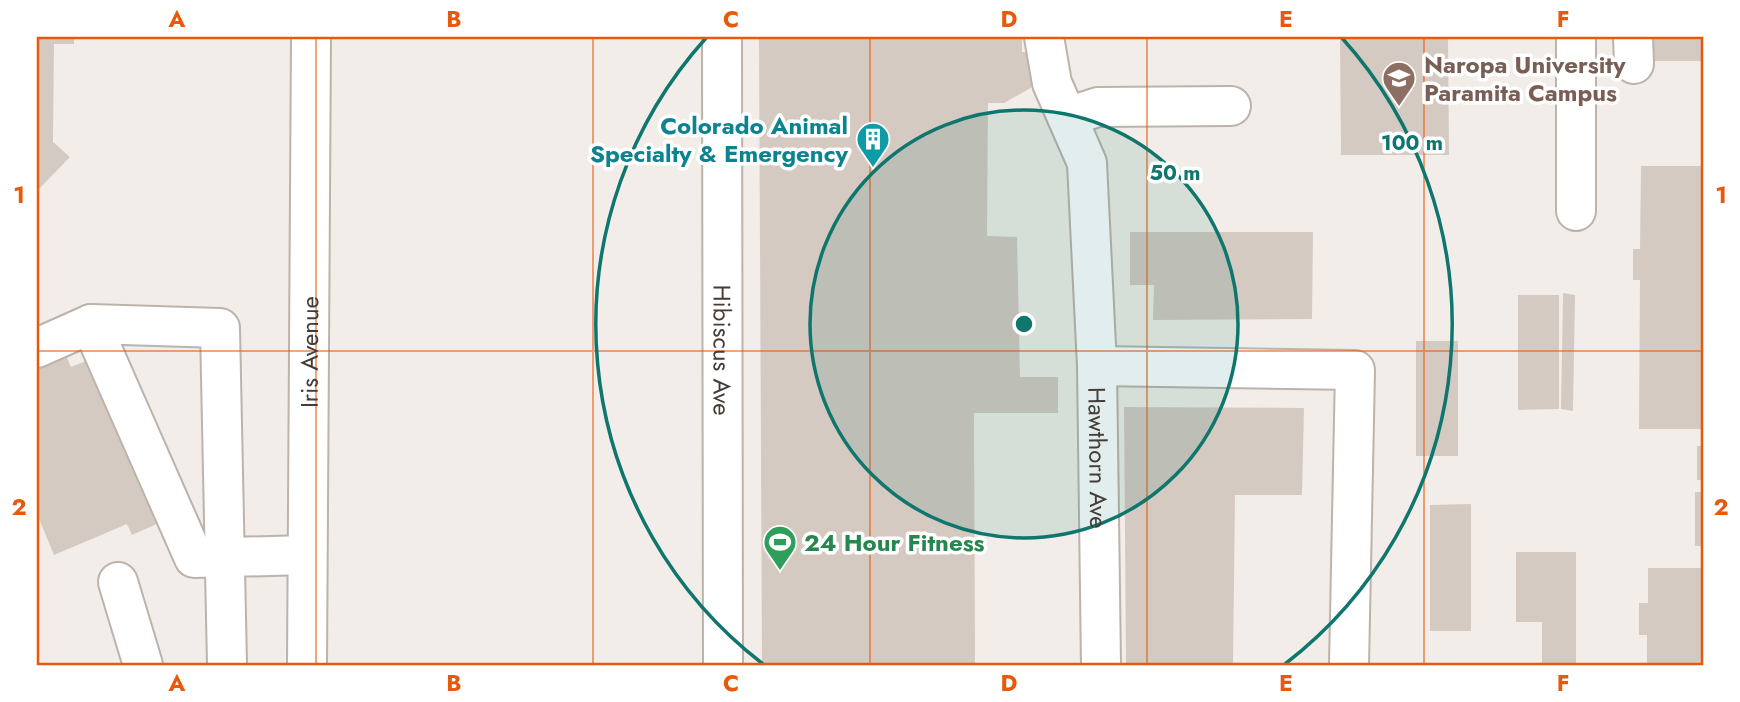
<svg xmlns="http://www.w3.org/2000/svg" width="1740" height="702" font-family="Jost,sans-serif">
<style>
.building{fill:#d5cac2}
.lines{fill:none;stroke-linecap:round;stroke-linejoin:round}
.minor-casing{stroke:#bcb3ab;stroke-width:42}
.minor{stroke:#fff;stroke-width:38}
.grid{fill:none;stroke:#e8590c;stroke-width:2;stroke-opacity:0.55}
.ring{fill:none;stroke:#0f766e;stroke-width:3.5}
.labels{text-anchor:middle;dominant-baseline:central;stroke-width:7;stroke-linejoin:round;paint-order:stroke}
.education-label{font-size:24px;font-weight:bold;fill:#785e54;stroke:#fff;text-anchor:start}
.culture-label{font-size:24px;font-weight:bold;fill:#0d838f;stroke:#fff;text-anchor:end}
.street-label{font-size:24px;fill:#443d37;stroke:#fff}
.leisure-label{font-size:24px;font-weight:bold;fill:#27864d;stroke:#fff;text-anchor:start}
.centre{fill:#0f766e;stroke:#fff;stroke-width:3.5}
.ring-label{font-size:21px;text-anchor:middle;font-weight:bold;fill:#0f766e;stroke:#fff;stroke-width:7;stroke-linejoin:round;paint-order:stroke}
.neatline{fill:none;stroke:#e8590c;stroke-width:2.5}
.grid-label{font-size:23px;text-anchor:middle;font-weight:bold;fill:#e8590c}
</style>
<rect width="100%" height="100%" fill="#f2ede8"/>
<g class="building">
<path d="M37,37h37v7h-20l-1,98 17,15 -33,34z"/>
<path d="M759,37h263v15l12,1v33l-30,17h-16l-1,133 30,1 3,140h38v36h-84l1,252h-213z"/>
<path d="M1340,37h108l1,118h-108z"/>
<rect x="1650" y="37" width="53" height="24"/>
<path d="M1641,166h62v263h-64l1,-149h-7v-31h7z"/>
<path d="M1130,232h183l-1,87 -159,1 1,-35h-24z"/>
<path d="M1563,293l12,2 -2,116 -12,-2z"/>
<path d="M1518,295h41v114l-41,1z"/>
<rect x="1416" y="341" width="42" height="115"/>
<path d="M63,349l8,18 20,-8 70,163 -29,13 -5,-11 -73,31 -17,-41v-154z"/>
<path d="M1124,407l180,1 -2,87h-67l-2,170h-107z"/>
<rect x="1697" y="446" width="6" height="34"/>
<rect x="1695" y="492" width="8" height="54"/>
<path d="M1471,504v127h-41v-126z"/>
<path d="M1516,552h60v113h-34v-43h-26z"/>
<path d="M1648,568h55v97h-56v-30h-8v-32h9z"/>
</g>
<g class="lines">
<defs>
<g id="minor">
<path id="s1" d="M722,37l1,628"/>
<path id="s2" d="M1044,37l8,46 35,80 10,203 4,299"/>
<path d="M1576,37v174"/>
<path d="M1633,37l1,27"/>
<path d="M1067,117l31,-10 133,-1"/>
<path d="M91,324l103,234 112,-3"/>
<path d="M37,348l54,-24 129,4 7,337"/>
<path d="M1097,366l258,4 -6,295"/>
<path d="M118,582l25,83"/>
<path id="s3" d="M307,665l4,-628"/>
</g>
</defs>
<use href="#minor" class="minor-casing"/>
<use href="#minor" class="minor"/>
</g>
<path class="grid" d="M316,37v628M593,37v628M870,37v628M1147,37v628M1424,37v628M37,351h1666"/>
<circle cx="1024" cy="324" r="214" fill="#0f766e" fill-opacity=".12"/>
<g class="ring">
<circle cx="1024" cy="324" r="214"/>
<path d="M763 664A428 428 0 0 1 706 38M1342 38A428 428 0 0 1 1285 664"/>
</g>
<defs>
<symbol id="university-pin" viewBox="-11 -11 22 30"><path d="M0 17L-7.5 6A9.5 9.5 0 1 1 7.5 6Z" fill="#8d6e63" stroke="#fff"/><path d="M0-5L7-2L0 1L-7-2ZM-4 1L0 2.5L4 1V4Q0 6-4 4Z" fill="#fff"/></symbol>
<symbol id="building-pin" viewBox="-11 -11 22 30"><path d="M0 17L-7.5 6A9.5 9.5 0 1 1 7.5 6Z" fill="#0f9aa8" stroke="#fff"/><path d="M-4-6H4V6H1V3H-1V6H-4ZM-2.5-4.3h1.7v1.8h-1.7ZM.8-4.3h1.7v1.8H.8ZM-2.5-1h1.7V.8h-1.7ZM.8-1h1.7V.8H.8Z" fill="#fff"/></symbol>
<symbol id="stadium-pin" viewBox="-11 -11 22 30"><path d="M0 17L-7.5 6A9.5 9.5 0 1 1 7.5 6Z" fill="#2e9e5b" stroke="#fff"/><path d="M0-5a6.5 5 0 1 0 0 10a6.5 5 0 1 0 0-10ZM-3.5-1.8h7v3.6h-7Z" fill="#fff"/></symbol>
</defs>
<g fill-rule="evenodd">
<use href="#university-pin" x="1380" y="59" width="38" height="52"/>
<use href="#building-pin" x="854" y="120" width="38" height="52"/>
<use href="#stadium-pin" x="761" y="523" width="38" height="52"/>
</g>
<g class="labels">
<g class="education-label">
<text x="1424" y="64">Naropa University<tspan x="1424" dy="28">Paramita Campus</tspan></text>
</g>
<g class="culture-label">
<text x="848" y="125">Colorado Animal<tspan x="848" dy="28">Specialty &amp; Emergency</tspan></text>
</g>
<g class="street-label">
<text stroke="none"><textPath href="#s3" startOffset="313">Iris Avenue</textPath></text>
<text stroke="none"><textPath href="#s1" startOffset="313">Hibiscus Ave</textPath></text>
<text stroke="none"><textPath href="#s2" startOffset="429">Hawthorn Ave</textPath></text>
</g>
<g class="leisure-label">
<text x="804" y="542">24 Hour Fitness</text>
</g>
</g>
<circle cx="1024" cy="324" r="10" class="centre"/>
<g class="ring-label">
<text x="1412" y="150">100 m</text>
<text x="1175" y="180">50 m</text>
</g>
<rect width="1740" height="702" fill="none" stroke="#ffffff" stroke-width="77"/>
<rect x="38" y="38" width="1664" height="626" class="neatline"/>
<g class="grid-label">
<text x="177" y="27">A</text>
<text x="454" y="27">B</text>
<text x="731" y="27">C</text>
<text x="1009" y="27">D</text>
<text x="1286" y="27">E</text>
<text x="1563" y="27">F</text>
<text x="19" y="203">1</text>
<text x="1721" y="203">1</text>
<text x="19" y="515">2</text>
<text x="1721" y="515">2</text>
<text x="177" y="691">A</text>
<text x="454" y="691">B</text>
<text x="731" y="691">C</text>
<text x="1009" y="691">D</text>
<text x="1286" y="691">E</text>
<text x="1563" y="691">F</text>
</g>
</svg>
